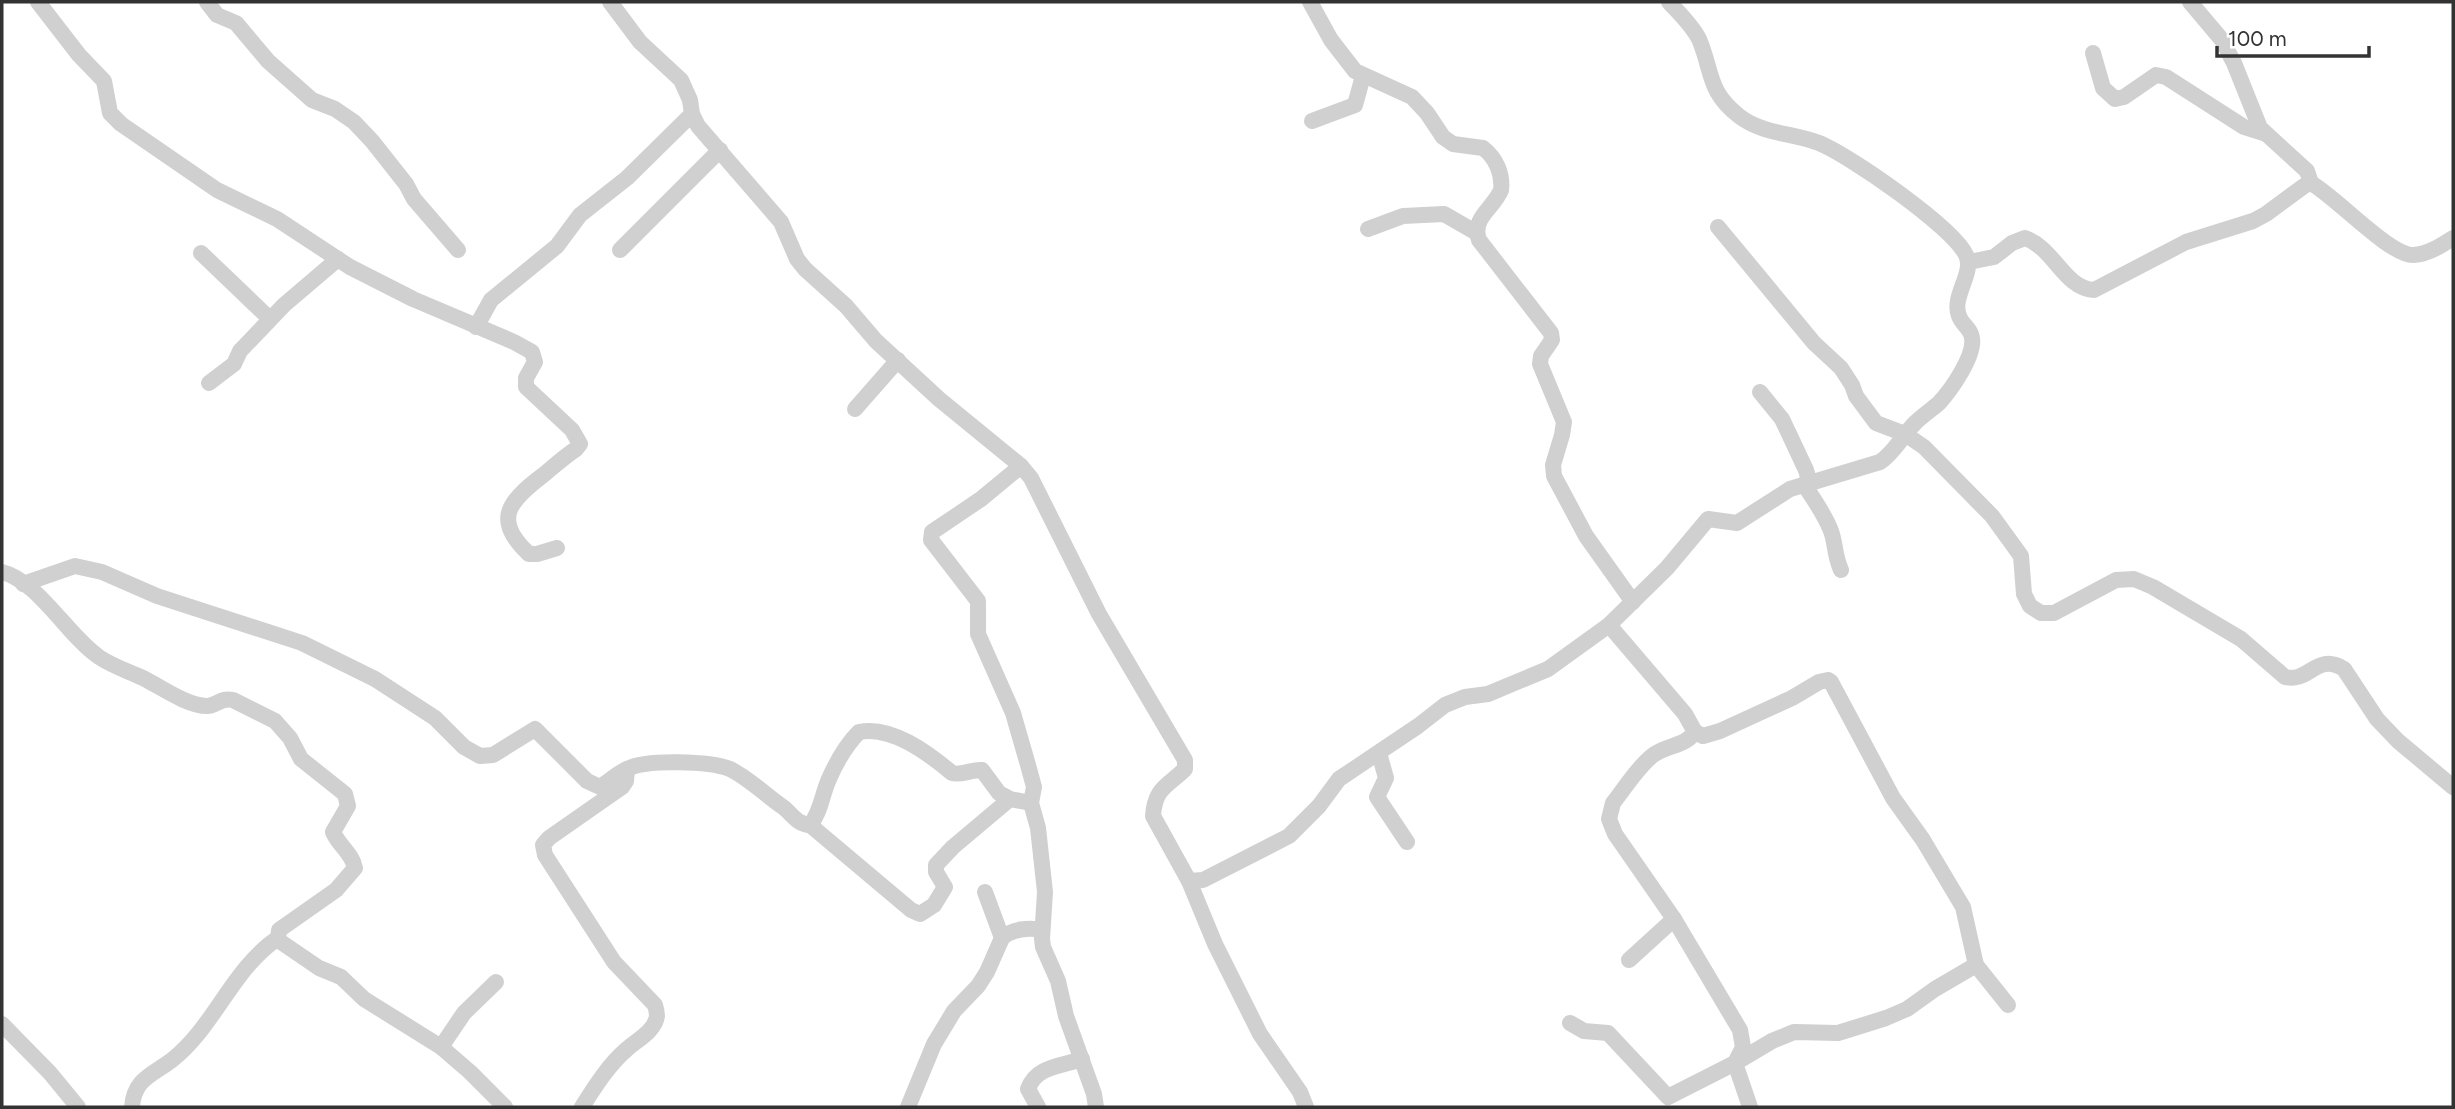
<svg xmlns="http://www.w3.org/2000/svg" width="2455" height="1109" font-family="Figtree,sans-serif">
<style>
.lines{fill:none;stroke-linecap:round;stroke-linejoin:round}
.minor{stroke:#d0d0d0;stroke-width:16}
</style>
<rect width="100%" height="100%" fill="#fff"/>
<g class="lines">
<g class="minor">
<path d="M38,2l41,53 25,26 6,32 11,11 96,66 60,29 73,48 63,32 101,43 18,10 3,10 -9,16v9l46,43 8,14 -4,5c-12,8 -23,18 -34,27 -33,25 -50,44 -13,78h8l20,-6"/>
<path d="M207,2l10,13 19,8 32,38 44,39 23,9 19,13 18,19 34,43 8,15 44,51"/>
<path d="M610,2l30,40 41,38 9,20 2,14 6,12 83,96 16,37 8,10 41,37 30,35 63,58 82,67 10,12 68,136 86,146v9c-17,17 -30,18 -32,47l36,65 26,63 45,90 40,58 6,15"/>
<path d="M1310,2l21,38 24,31 57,26 15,16 16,24 10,7 30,4c13,10 20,26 18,42 -7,18 -30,28 -22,50l72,93 1,7 -11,16 -1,8 24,58 -2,13 -9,30 1,11 32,60 47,66"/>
<path d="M2190,2l32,38 12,23 26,65 47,43 4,12"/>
<path d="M2093,53l10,35 12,11 9,-2 32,-22 10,2 78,50 22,7"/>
<path d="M1312,121l43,-16 8,-29"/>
<path d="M1718,227l96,116 27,25 11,17 4,11 20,27 29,11 19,13 68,69 29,40 3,38 6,12 11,7h13l62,-33 18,-1 19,8 88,52 44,38c25,6 31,-25 59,-8l33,50 21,22 55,46"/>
<path d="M1368,229l35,-13 41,-2 33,19"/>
<path d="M620,250l100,-100"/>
<path d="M201,253l69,66"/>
<path d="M1969,262l25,-5 18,-14 13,-5c29,10 39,50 69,52l92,-48 67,-21 13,-7 38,-28 7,-3c25,14 78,72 102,72 14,0 29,-10 40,-17"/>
<path d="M476,327l15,-27 66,-54 23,-31 47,-37 65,-64"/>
<path d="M209,383l25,-19 6,-13 44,-46 54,-46"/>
<path d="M1760,392l22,27 24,51 2,7 -3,9c10,15 20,29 26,45 5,14 3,23 10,39"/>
<path d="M855,409l43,-49"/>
<path d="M1021,466l-40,33 -49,33 -1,8 47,61v33l35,79 15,52 6,22 -3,16 7,25 7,64 -3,47 1,8 15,34 8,35 28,78 2,13"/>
<path d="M2,572c36,9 66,64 97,85 13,9 29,14 44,21 18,9 44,28 64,28 10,0 14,-9 26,-6l42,21 15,17 11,21 44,35 3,12 -15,26c6,14 19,21 22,36l-19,22 -57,40 -1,10 41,28 22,9 23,22 77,48 29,25 35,35"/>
<path d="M23,584l52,-18 27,6 55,24 145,47 73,36 60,39 29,29 16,9 13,-1 42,-26 52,52 13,6c9,-6 18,-14 27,-18 19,-10 83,-8 103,0 17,8 37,27 53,38 9,7 15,18 27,18 11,-13 12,-31 19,-46 7,-16 18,-35 30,-47 32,-7 69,21 93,41 9,3 20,-4 30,-3l17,23 11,6 21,4"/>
<path d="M1695,732l8,4 17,-5 72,-33 27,-16 9,-2 3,2 62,116 30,42 40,67 13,58 32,40"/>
<path d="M1379,753l7,25 -9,19 30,45"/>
<path d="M810,825l101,85 9,4 14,-9 11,-18 -9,-15v-7l17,-18 57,-48"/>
<path d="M1189,881l14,-1 86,-44 30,-30 20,-27 79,-53 27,-21 20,-8 23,-3 60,-25 61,-44 58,-57 41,-49 29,4 53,-34 90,-27c15,-10 22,-26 35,-39 7,-7 16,-13 24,-20 12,-13 36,-47 33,-65 -1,-10 -10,-13 -13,-22 -8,-20 16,-43 7,-61 -13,-28 -117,-100 -147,-112 -26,-10 -57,-9 -80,-27 -32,-25 -26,-44 -40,-77 -7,-14 -20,-26 -30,-37"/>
<path d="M985,892l17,46"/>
<path d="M1629,960l45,-41"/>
<path d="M1570,1023l14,8 24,2 60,64 67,-34 8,-16 -3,-17 -66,-111 -59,-85 -6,-15 4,-16c12,-15 24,-35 39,-47 13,-11 33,-9 43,-24l-10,-18 -76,-89"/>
<path d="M2,1024l48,49 28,34"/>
<path d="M441,1047l23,-34 32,-31"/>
<path d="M132,1107c2,-28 20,-32 40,-47 43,-34 60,-91 106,-122"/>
<path d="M582,1107c12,-19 27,-43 45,-58 10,-9 28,-18 30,-33 0,-3 -1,-8 -2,-11l-41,-43 -69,-107 -2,-10 6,-7 73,-51 4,-6 1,-12"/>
<path d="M908,1107l26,-63 20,-33 24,-25 9,-14 15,-34c10,-9 27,-11 40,-8"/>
<path d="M1038,1107l-10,-18c8,-23 34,-23 54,-30"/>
<path d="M1750,1107l-15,-44 37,-22 22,-9 44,1 48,-15 21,-9 28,-20 41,-24"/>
</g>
</g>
<rect width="2455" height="1109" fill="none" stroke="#333333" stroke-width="7"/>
<path d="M2217 46v10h152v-10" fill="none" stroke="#333333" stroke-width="3.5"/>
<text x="2228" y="46" font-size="21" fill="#333333" stroke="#ffffff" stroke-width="5" paint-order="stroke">100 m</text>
</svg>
